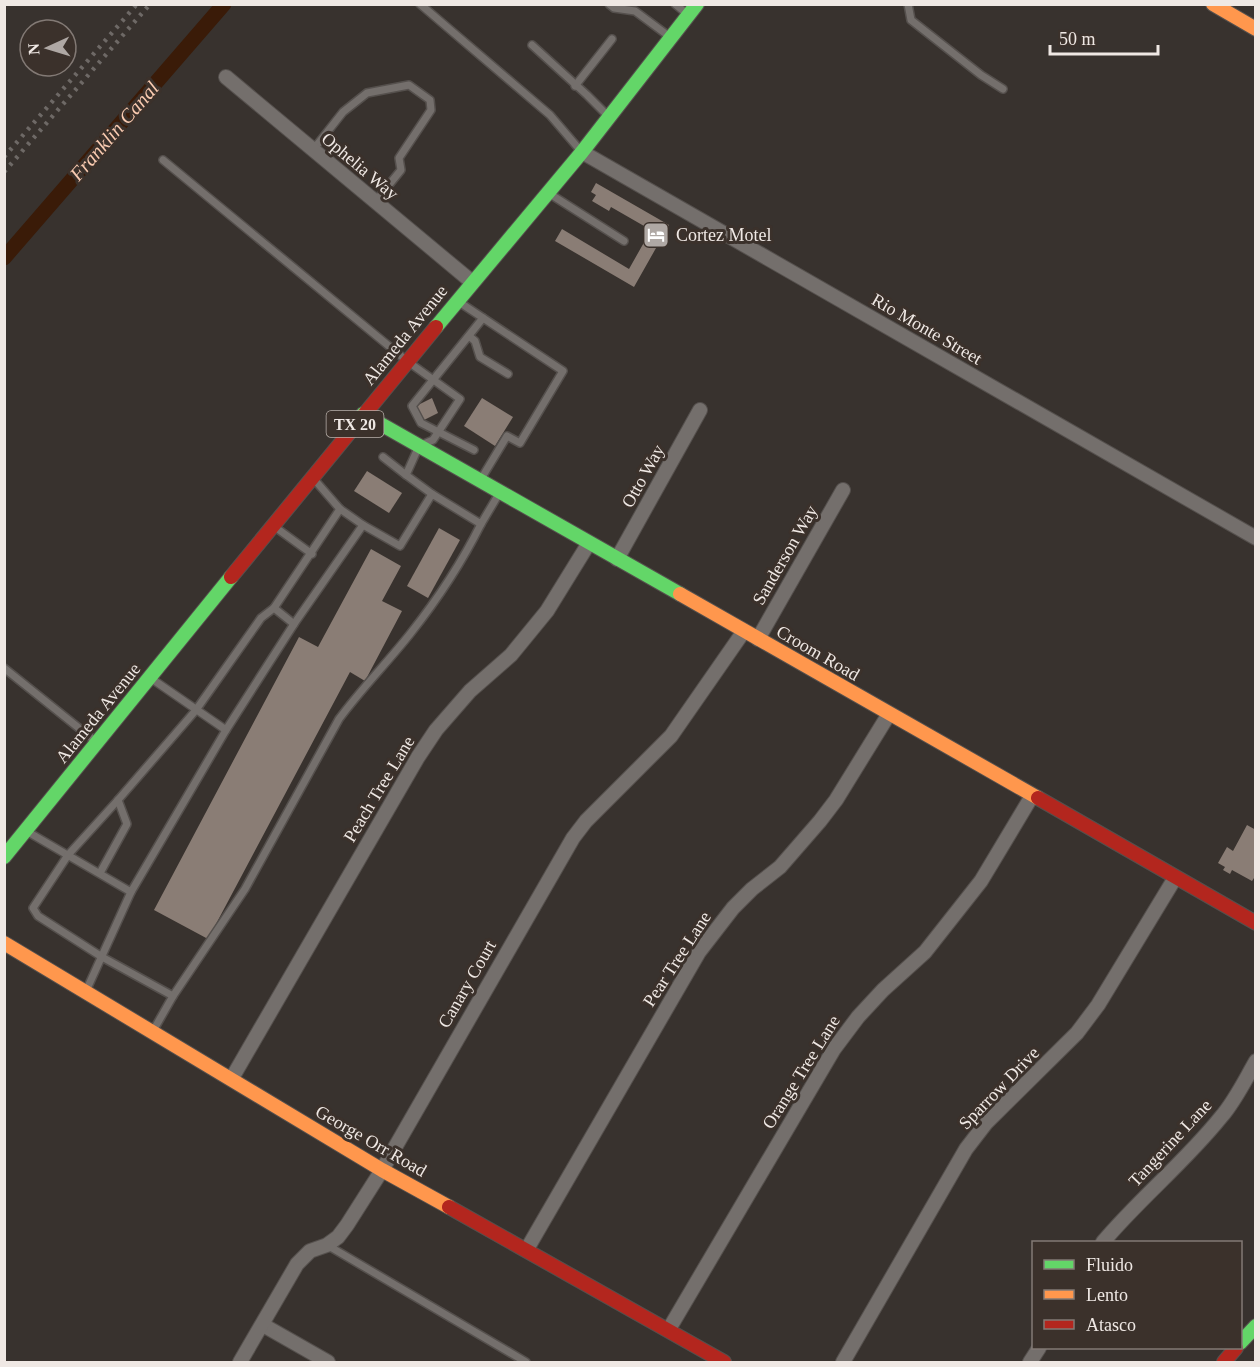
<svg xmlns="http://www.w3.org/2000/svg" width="1260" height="1367" font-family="Georgia,serif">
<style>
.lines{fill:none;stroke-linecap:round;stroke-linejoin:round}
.canal{stroke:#3a1b08;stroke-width:15}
.building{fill:#8a7d75}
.lane-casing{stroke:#55504d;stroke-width:10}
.street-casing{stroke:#55504d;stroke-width:16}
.fast-casing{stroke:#55504d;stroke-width:16}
.slow-casing{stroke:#55504d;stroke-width:16}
.jam-casing{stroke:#55504d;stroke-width:16}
.lane{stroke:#746f6c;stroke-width:7}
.street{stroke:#746f6c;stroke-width:14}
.fast{stroke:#63d668;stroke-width:14}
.slow{stroke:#ff974d;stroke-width:14}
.jam{stroke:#b3261e;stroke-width:14}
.rail{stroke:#6e6966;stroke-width:4.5;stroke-dasharray:3 6;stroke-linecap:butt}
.labels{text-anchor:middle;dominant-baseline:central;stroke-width:6;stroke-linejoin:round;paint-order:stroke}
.shield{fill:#3b312b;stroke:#b9b1ac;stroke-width:1.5}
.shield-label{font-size:16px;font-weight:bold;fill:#efe8e4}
.street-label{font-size:18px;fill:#efe8e4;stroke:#3b312b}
.poi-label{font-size:18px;fill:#efe8e4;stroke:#3b312b;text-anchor:start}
.water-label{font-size:20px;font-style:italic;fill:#f9cab0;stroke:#3b312b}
</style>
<rect width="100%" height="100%" fill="#38322e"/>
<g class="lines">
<path class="canal" d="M4,258l220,-254"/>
</g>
<g class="building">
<path d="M596,183l73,42 -35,62 -79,-46 7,-12 67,40 22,-39 -40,-23 -2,4 -17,-10 4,-6 -5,-3z"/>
<path d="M432,398l6,15 -16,8 -6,-15z"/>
<path d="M482,398l31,19 -18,29 -31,-20z"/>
<path d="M367,471l35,22 -13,20 -35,-22z"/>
<path d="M439,528l21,12 -32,58 -21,-12z"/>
<path d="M371,549l30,17 -19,35 20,10 -37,70 -15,-9 -142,267 -54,-29 145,-273 19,10z"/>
<path d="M1247,825l9,5v45l-4,6 -20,-11 -2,4 -7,-4 2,-3 -7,-4 9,-16 6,4z"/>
</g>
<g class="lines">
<defs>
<g id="lane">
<path d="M420,4l130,111 30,35"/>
<path d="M609,4l5,4 21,3 35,26"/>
<path d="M675,4l11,9"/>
<path d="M908,4l3,16 70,55 22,14"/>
<path d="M532,45l55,50 20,20"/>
<path d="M575,86l37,-47"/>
<path d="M313,150l30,-38 24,-19 42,-8 21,15 1,10 -32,48 2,12 -26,32"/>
<path d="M163,160l244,201 53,38 -27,41 -14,6 -13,29 26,19"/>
<path d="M550,194l74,47"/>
<path d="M459,302l104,69 -43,72 -13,-7 -26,43"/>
<path d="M469,336l6,5 5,16 28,17"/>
<path d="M474,450l-53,-27 -9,-17 71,-88"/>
<path d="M383,457l23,18"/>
<path d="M313,478l27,31 23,16"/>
<path d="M275,527l37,27"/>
<path d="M274,608l20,16"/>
<path d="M4,668l91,73"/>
<path d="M226,730l68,-106 69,-99 37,21 32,-52 49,30 19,-32"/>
<path d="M28,832l103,60 95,-162 -74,-51"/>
<path d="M100,873l27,-49 -9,-24"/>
<path d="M86,991l45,-99"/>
<path d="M173,996l72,-107 94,-170c22,-30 48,-56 71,-85 27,-34 52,-72 71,-110"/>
<path d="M153,1031l20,-35 -71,-39 -64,-41 -5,-8 35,-53 50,-55 78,-90 65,-92 13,-10 66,-99"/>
<path d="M327,1245l199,117"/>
</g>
<g id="street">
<path d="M226,77l246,205"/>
<path d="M582,152l674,386"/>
<path d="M617,559l83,-149"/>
<path d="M758,639l85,-149"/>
<path d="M232,1078l186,-321 18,-27 34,-39 41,-36 36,-44 42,-68"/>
<path d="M1103,1242c37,-44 82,-80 118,-125 14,-16 24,-37 35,-56"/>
<path d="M527,1249l172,-297 34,-44 19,-19 28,-22 40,-46 16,-21 53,-86"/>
<path d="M263,1325l65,37"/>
<path d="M669,1329l165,-280 24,-32 25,-27 42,-38 56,-71 51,-85"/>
<path d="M240,1362l57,-98 13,-13 17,-6 11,-8 9,-12 35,-55 191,-332 13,-17 85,-85 73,-105"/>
<path d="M843,1362l123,-213 20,-26 91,-90 21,-28 77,-127"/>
<path d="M1030,1362l9,-14"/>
</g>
<g id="fast">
<path d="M436,327l146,-175 115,-148"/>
<path d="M363,414l317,180"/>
<path d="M4,857l227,-280"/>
<path d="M1240,1343l16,-17"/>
</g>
<g id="slow">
<path d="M1213,4l43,25"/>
<path d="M680,594l358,204"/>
<path d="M4,943l378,227 67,37"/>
</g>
<g id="jam">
<path d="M231,577l205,-250"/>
<path d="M1038,798l218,125"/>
<path d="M449,1207l275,155"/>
<path d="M1224,1362l12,-14"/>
</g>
</defs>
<use href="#lane" class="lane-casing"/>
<use href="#street" class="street-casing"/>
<use href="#fast" class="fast-casing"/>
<use href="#slow" class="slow-casing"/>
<use href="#jam" class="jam-casing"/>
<use href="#lane" class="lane"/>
<use href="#street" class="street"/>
<use href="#fast" class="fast"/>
<use href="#slow" class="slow"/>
<use href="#jam" class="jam"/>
<g class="rail">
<path d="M4,157l133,-153"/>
<path d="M4,172l146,-168"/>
</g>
</g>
<defs>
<symbol id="hotel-square" viewBox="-11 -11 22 22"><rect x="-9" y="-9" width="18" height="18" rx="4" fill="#afa8a4" stroke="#3b312b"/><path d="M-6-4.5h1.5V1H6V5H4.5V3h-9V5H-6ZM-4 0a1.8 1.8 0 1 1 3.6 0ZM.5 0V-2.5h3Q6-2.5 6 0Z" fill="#fff"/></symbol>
</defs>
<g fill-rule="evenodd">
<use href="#hotel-square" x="641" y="220" width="30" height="30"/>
</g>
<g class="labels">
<rect class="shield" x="326.5" y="411" width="57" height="26" rx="4.5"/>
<g class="shield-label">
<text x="355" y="424">TX 20</text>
</g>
<g class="street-label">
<text transform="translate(360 166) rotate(40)">Ophelia Way</text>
<text transform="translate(927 329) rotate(30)">Rio Monte Street</text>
<text transform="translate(405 335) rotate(-51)">Alameda Avenue</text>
<text transform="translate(643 476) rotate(-61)">Otto Way</text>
<text transform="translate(785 555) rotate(-60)">Sanderson Way</text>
<text transform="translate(818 653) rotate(30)">Croom Road</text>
<text transform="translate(98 713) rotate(-51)">Alameda Avenue</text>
<text transform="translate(379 789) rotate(-59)">Peach Tree Lane</text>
<text transform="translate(677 959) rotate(-57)">Pear Tree Lane</text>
<text transform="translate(467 984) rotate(-60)">Canary Court</text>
<text transform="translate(801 1072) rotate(-58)">Orange Tree Lane</text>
<text transform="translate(999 1088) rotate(-46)">Sparrow Drive</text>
<text transform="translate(371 1141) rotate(30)">George Orr Road</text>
<text transform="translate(1170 1143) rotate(-47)">Tangerine Lane</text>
</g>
<g class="poi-label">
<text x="676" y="235">Cortez Motel</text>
</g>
<g class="water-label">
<text transform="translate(114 131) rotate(-49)">Franklin Canal</text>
</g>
</g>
<rect width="1260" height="1367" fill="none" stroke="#efe8e4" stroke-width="12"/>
<rect x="1032" y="1241" width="210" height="108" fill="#3b312b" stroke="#837a75" stroke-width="1.5"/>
<rect x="1044" y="1260" width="30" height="9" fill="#63d668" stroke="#837a75" stroke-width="1.5"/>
<text x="1086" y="1271" font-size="18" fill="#efe8e4">Fluido</text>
<rect x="1044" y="1290" width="30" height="9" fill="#ff974d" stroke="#837a75" stroke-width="1.5"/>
<text x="1086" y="1301" font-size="18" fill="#efe8e4">Lento</text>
<rect x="1044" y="1320" width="30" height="9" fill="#b3261e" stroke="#837a75" stroke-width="1.5"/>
<text x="1086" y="1331" font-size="18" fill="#efe8e4">Atasco</text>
<g transform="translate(48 48) rotate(266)"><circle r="28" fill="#3b312b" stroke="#837a75" stroke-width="1.5"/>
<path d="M0-4.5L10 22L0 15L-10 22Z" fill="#afa8a4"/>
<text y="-9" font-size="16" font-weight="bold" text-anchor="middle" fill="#efe8e4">N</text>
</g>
<path d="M1050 45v9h108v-9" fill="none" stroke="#efe8e4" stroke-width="3"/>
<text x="1059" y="45" font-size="18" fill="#efe8e4" stroke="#3b312b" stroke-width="4.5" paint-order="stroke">50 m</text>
</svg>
